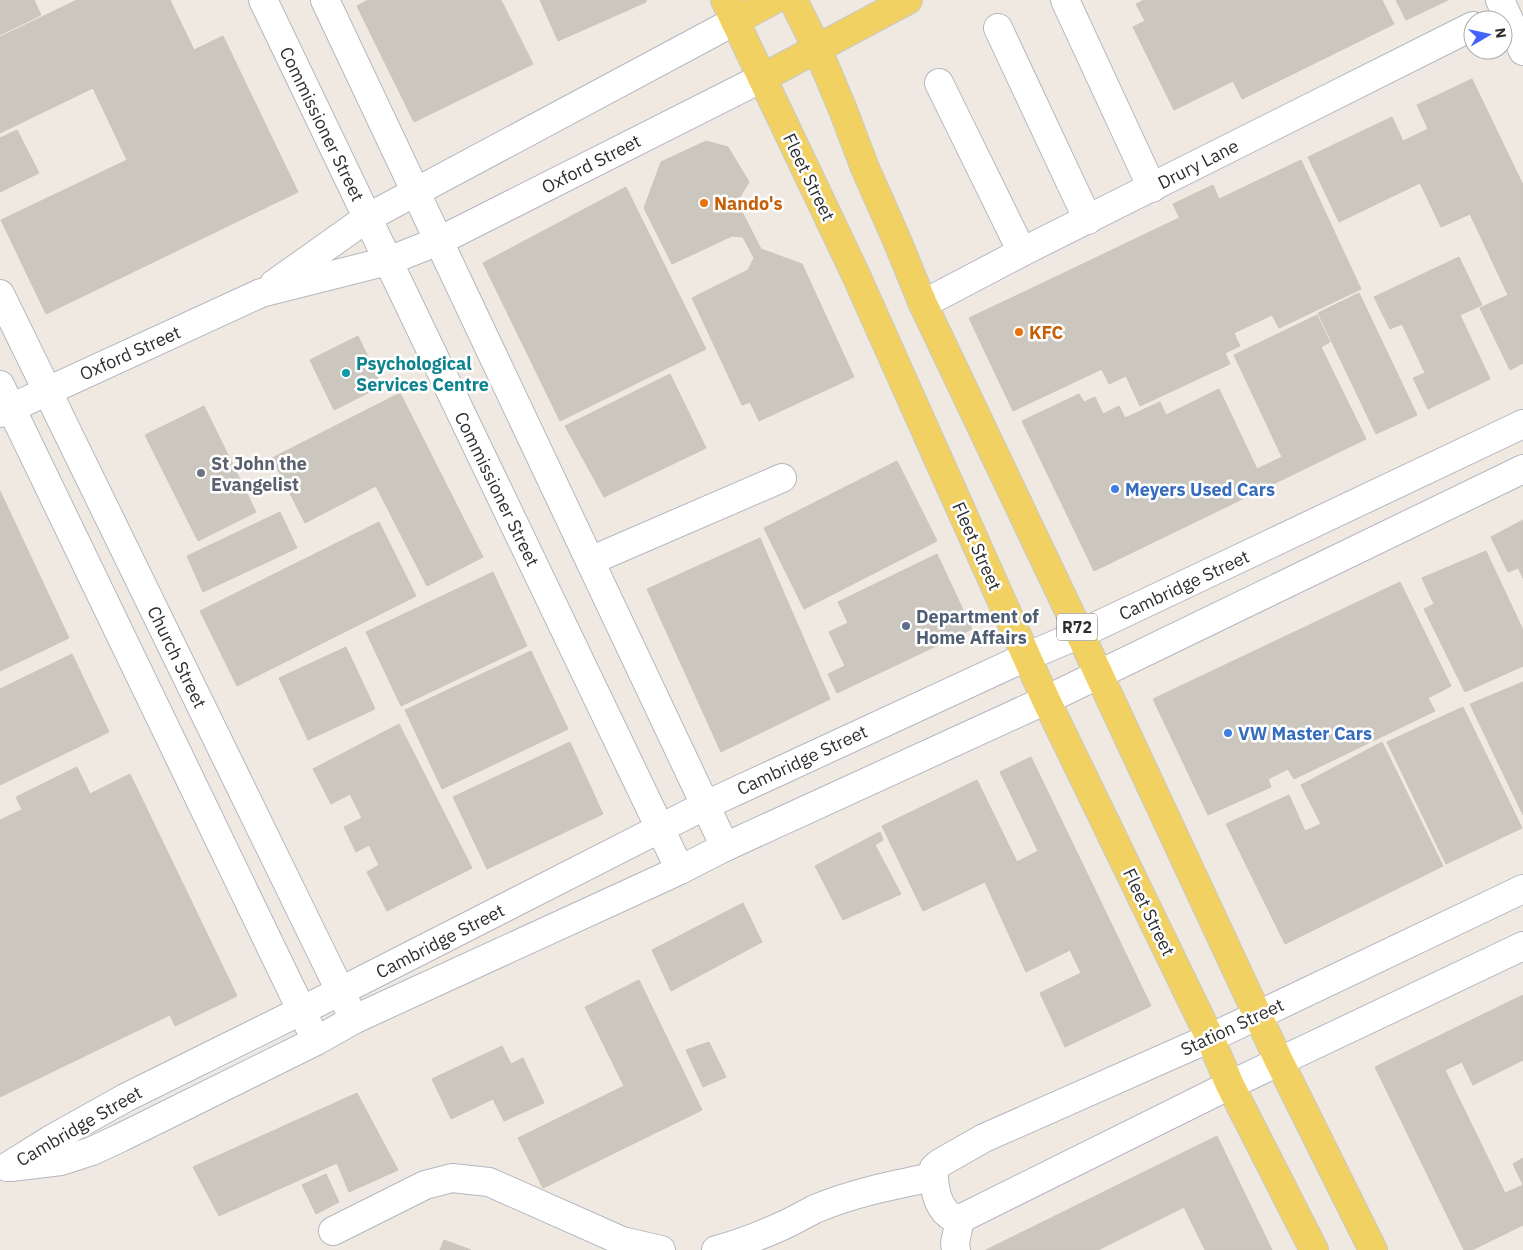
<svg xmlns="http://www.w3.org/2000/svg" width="1523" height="1250" font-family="'IBM Plex Sans',sans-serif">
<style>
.building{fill:#cbc7bf;stroke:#cbc5ba}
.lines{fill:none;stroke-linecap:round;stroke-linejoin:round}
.minor-casing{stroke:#b4b7c1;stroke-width:30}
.major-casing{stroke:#c9c9c9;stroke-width:30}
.minor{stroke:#fff;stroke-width:28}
.major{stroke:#f2d163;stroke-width:28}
.food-dot{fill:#e8710a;stroke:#fff;stroke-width:2}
.culture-dot{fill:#0f9aa8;stroke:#fff;stroke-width:2}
.worship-dot{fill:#6b7280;stroke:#fff;stroke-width:2}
.shop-dot{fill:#3f7fe0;stroke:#fff;stroke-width:2}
.service-dot{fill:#5c6f8a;stroke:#fff;stroke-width:2}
.labels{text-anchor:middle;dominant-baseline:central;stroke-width:5;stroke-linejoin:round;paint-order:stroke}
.shield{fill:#fff;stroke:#6d6d6d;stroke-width:1}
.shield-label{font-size:16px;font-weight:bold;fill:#2e2e2e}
.street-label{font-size:18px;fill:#2e2e2e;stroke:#fff}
.food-label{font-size:18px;font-weight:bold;fill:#c56008;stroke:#fff;text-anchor:start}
.culture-label{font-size:18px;font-weight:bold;fill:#0d838f;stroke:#fff;text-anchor:start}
.worship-label{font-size:18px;font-weight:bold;fill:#5b616d;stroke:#fff;text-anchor:start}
.shop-label{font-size:18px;font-weight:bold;fill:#366cbe;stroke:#fff;text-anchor:start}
.service-label{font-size:18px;font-weight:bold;fill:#4e5e75;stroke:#fff;text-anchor:start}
</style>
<rect width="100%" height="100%" fill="#efe9e1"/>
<g class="building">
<path d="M0,0h34l7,15 -41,20z"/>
<path d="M77,0h93l24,50 29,-14 75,156 -252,122 -45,-94 126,-60 -34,-72 -93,45v-96z"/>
<path d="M368,0h133l32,64 -119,58 -57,-116z"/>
<path d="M540,0h106v2l-88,39z"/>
<path d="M1144,0h238l12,24 -152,75 -9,-18 -59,29 -41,-83 12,-6 -9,-17z"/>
<path d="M1396,0h52l-42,20z"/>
<path d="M1472,79l51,106v178l-13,7 -30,-62 28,-13 -38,-81 -29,13 -21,-44 -81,39 -31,-65 84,-40 11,24 25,-12 -11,-24z"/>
<path d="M17,130l22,43 -39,19v-54z"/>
<path d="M706,141l22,6 21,35 -12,20 24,47 41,15 52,113 -95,44 -9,-19 -8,3 -50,-107 56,-28 6,-12 -11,-21 -11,-1 -60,28 -28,-56 17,-46z"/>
<path d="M1301,160l60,129 -82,39 -7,-13 -38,18 -61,-129 40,-19 6,14z"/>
<path d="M626,187l80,162 -146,72 -77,-158z"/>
<path d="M1179,218l61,128 -15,7 5,11 -90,42 -14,-30 -17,8 -27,-55 -14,7 -25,-53z"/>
<path d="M1459,257l23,48 -22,10 30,64 -62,30 -15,-31 12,-5 -23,-49 -12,5 -16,-32z"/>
<path d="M1043,283l25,53 14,-7 20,40 -89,42 -44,-93z"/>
<path d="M1359,293l58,122 -41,19 -58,-121z"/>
<path d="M1317,315l13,27 -9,5 45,92 -272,132 -72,-150 57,-27 5,8 11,-5 8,17 16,-8 6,12 35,-16 6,13 53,-26 38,80 25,-12 -48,-102z"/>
<path d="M358,336l24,50 -48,24 -24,-50z"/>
<path d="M670,374l36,74 -102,49 -39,-71z"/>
<path d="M400,393l83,164 -56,29 -51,-100 -71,37 -33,-65z"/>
<path d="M204,406l52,106 -58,29 -53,-106z"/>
<path d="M897,461l40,80 -133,68 -40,-81z"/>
<path d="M0,491l69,147 -69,33z"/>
<path d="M280,512l17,36 -94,44 -16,-36z"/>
<path d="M1523,520v58l-5,-10 -10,4 -17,-35z"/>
<path d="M379,522l37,74 -179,90 -37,-75z"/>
<path d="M760,538l70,161 -109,53 -74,-163z"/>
<path d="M1486,551l37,79v36l-58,26 -41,-83 10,-5 -12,-26z"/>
<path d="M937,554l35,75 -135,64 -9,-19 17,-8 -16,-34 19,-9 -10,-21z"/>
<path d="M493,572l34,74 -126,60 -35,-74z"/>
<path d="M1400,582l51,104 -23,12 7,13 -141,68 -6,-10 -20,10 3,8 -63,28 -55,-116z"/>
<path d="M346,647l29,62 -67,31 -29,-62z"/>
<path d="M531,651l37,78 -126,60 -37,-79z"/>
<path d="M72,654l37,78 -109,53v-96z"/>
<path d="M1523,682v133l-53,-111z"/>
<path d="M1463,707l59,121 -76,36 -59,-122z"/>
<path d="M399,724l73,144 -85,43 -20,-39 12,-7 -10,-20 -13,7 -12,-25 18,-9 -12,-24 -19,10 -18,-35z"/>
<path d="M570,742l33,72 -116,55 -34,-72z"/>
<path d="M1382,742l61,124 -158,78 -59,-120 63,-29 16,36 16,-7 -20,-39z"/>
<path d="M1031,757l120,249 -86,41 -25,-54 41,-20 -11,-23 -44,22 -41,-90 -62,29 -41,-85 95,-46 40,82 21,-11 -38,-79z"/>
<path d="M77,767l13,27 40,-20 107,222 -62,30 -5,-11 -44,21 -50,-102 -35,16 -15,-31 39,-18 -49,-104z"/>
<path d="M21,810l44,91 -39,18 15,31 35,-16 50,102 -126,61v-277z"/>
<path d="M880,832l3,8 -8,5 26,49 -58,26 -28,-54z"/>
<path d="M743,903l19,39 -91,49 -19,-41z"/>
<path d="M639,980l63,130 -159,78 -25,-50 106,-52 -39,-79z"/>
<path d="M1523,995v65l-50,25 -11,-23 -17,8 60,123 18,-8 -10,-21 10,-6v67l-51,25h-8l-89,-183z"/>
<path d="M709,1042l17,35 -23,10 -17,-37z"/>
<path d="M502,1046l9,18 12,-6 21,45 -40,18 -11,-22 -42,20 -19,-40z"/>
<path d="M357,1093l41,77 -49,22 -12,-29 -118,53 -26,-49z"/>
<path d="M1217,1136l55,114h-67l-21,-43 -86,43h-112z"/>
<path d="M326,1174l13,28 -23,12 -14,-29z"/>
<path d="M444,1240l27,10h-31z"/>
</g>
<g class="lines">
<defs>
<g id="minor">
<path d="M263,0l417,870"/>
<path d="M325,0l400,847"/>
<path d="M1065,0l87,188"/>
<path d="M1500,0l23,51"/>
<path d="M998,28l90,192"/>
<path d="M939,83l83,169"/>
<path d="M274,284l93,-66 368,-197"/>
<path d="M0,294l348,713"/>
<path d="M923,304l99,-52 451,-226"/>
<path d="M0,385l309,641"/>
<path d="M0,413l261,-120 127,-32 51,-20 323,-163"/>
<path d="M590,561l192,-83"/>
<path d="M7,1167l43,-27 75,-42 216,-107 365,-186 320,-148 54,-23 443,-210"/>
<path d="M11,1167l50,-6 31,-10 28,-13 196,-97 39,-22 325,-149 45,-23 321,-147 477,-231"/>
<path d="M960,1219c-3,-1 -8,-2 -11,-4 -13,-10 -16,-32 -15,-47l6,-5 44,-25 226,-100 313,-149"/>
<path d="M960,1219l270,-134 293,-139"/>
<path d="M333,1231l92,-46 27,-7 37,4 133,59 39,9"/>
<path d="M716,1250c24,-6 46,-15 68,-25 11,-5 21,-11 31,-16 38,-16 78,-24 118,-32"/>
<path d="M956,1250l-1,-7 5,-24"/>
</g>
<g id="major">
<path d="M725,0l130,273 191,427 164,338 20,47 84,165"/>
<path d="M793,0l24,48 26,62 22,58 31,70 27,66 157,330 199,427 94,189"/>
<path d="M735,21l38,-21"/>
<path d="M762,78l146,-78"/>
</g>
</defs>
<use href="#minor" class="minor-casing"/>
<use href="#major" class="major-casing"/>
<use href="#minor" class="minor"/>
<use href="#major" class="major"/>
</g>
<g class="food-dot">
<circle cx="704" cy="203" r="5"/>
<circle cx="1019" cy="332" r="5"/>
</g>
<circle class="culture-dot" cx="346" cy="373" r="5"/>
<circle class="worship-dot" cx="201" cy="473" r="5"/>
<g class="shop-dot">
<circle cx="1115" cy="489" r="5"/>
<circle cx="1228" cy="733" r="5"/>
</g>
<circle class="service-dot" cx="906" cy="626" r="5"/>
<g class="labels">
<rect class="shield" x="1057" y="613.5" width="40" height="27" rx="4"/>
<g class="shield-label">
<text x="1077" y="627">R72</text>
</g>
<g class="street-label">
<text transform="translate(322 124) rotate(64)">Commissioner Street</text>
<text transform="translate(591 164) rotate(-27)">Oxford Street</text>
<text transform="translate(1198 164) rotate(-27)">Drury Lane</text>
<text transform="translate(809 177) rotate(64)">Fleet Street</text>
<text transform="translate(130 353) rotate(-24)">Oxford Street</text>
<text transform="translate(497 489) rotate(64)">Commissioner Street</text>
<text transform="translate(977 546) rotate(66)">Fleet Street</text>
<text transform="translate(1184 585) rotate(-25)">Cambridge Street</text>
<text transform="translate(177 657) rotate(64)">Church Street</text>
<text transform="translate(802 760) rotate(-25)">Cambridge Street</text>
<text transform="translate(1149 912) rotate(64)">Fleet Street</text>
<text transform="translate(440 941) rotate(-27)">Cambridge Street</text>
<text transform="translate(1232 1027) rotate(-25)">Station Street</text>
<text transform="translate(79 1126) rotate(-30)">Cambridge Street</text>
</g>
<g class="food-label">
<text x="714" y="203">Nando's</text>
<text x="1029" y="332">KFC</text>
</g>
<g class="culture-label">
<text x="356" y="363">Psychological<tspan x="356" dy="21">Services Centre</tspan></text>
</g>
<g class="worship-label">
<text x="211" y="463">St John the<tspan x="211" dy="21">Evangelist</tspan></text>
</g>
<g class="shop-label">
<text x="1125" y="489">Meyers Used Cars</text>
<text x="1238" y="733">VW Master Cars</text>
</g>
<g class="service-label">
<text x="916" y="616">Department of<tspan x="916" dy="21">Home Affairs</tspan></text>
</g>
</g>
<g transform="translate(1488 35) rotate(81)"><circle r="24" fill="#ffffff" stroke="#ababab"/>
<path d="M0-4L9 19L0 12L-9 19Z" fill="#4264fb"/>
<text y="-8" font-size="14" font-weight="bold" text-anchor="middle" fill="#2e2e2e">N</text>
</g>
</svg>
